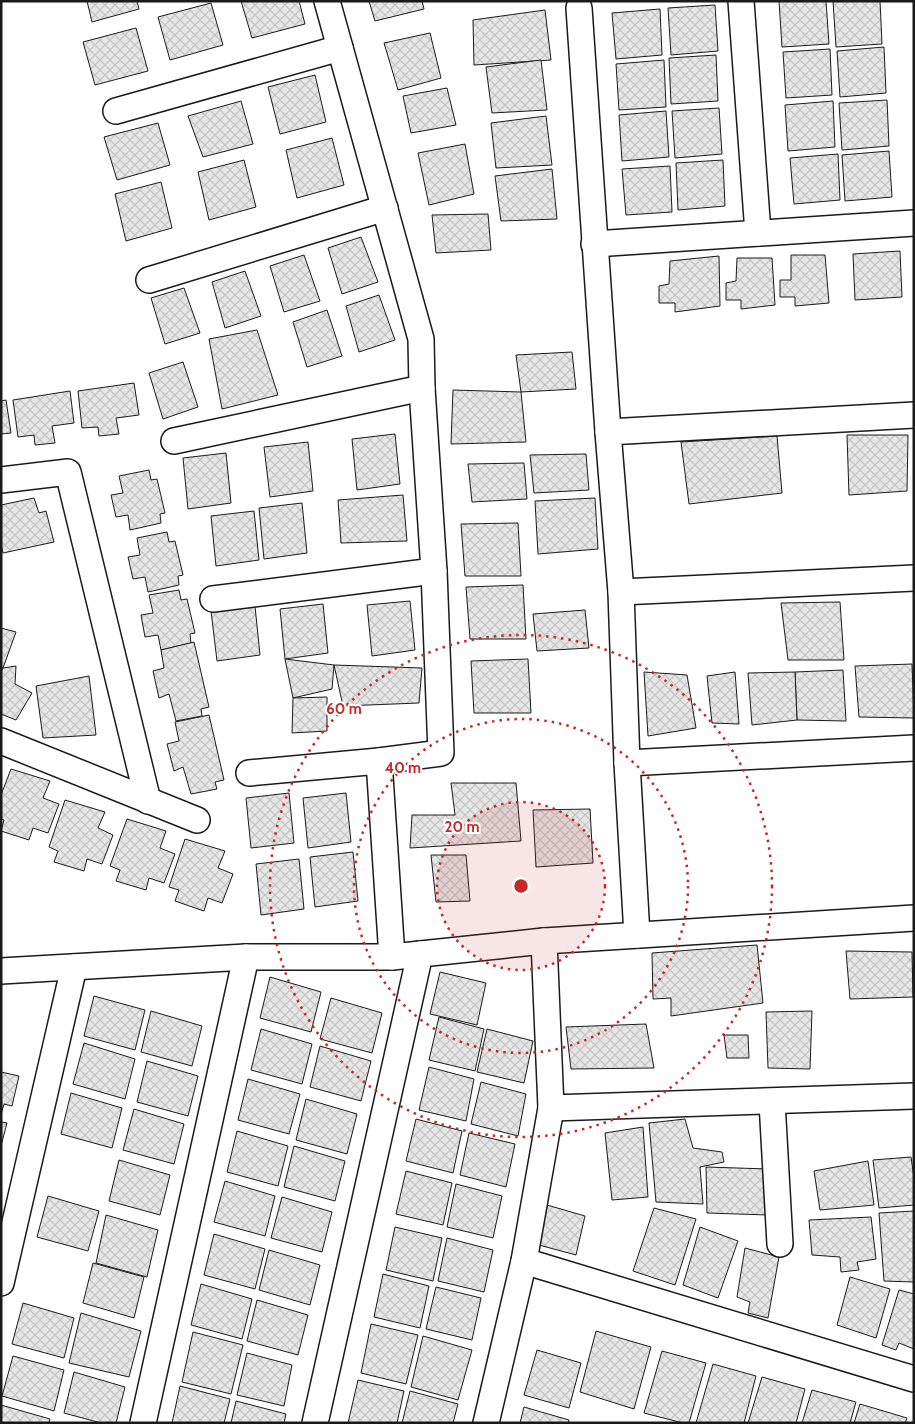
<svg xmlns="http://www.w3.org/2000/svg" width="915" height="1424" font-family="Cabin,sans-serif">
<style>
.building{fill:url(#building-cross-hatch);stroke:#1a1a1a}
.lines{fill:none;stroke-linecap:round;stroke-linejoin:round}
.street-casing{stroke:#1a1a1a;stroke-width:28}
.street{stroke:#fff;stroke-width:25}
.ring{fill:none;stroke:#c62828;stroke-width:2.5;stroke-dasharray:2.5 5}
.centre{fill:#c62828;stroke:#fff;stroke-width:2.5}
.ring-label{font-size:15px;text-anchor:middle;font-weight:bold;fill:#c62828;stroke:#fff;stroke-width:4;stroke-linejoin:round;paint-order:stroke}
</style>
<defs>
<pattern id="building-cross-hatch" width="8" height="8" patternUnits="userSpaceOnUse" patternTransform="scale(1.25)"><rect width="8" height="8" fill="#e6e6e6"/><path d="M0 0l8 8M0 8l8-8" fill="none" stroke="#c5c5c5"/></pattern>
</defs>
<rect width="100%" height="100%" fill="#fff"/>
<g class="building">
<path d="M87,1h50l2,8 -47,13z"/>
<path d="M241,1h58l6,23 -53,14z"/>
<path d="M369,1h53l2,8 -49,12z"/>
<path d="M779,1h47l3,43 -47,3z"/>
<path d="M833,1h47l2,43 -46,3z"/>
<path d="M211,3l12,42 -53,15 -12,-43z"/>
<path d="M715,5l3,46 -47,4 -3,-47z"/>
<path d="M660,9l2,46 -46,4 -4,-46z"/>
<path d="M545,10l6,50 -77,5 -1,-45z"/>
<path d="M136,28l12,43 -53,14 -12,-43z"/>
<path d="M430,33l11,45 -43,12 -14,-47z"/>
<path d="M884,47l2,46 -46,4 -3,-46z"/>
<path d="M830,49l2,46 -46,3 -3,-46z"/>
<path d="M716,55l2,46 -47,3 -2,-46z"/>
<path d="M541,60l6,50 -55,3 -6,-46z"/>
<path d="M664,60l2,47 -47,3 -3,-46z"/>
<path d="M315,75l11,47 -46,12 -12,-47z"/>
<path d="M447,88l9,37 -45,8 -8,-37z"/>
<path d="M887,100l2,46 -47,4 -3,-47z"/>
<path d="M241,101l12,43 -50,13 -15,-41z"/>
<path d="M833,101l2,46 -47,4 -3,-46z"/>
<path d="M719,108l3,46 -47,4 -3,-47z"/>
<path d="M666,111l3,46 -47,4 -3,-46z"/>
<path d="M546,116l6,49 -56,3 -5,-45z"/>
<path d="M158,123l12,42 -53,15 -13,-43z"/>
<path d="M332,138l12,47 -47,13 -11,-48z"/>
<path d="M465,144l9,50 -45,11 -11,-52z"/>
<path d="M889,151l3,46 -47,4 -3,-46z"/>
<path d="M838,154l2,46 -46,4 -4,-46z"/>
<path d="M244,160l12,47 -47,13 -11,-48z"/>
<path d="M723,160l2,46 -47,4 -2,-47z"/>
<path d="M670,166l2,46 -46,3 -4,-46z"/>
<path d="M552,169l5,50 -56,2 -6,-45z"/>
<path d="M161,182l11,46 -46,13 -11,-47z"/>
<path d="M488,214l3,36 -55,3 -4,-38z"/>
<path d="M361,237l17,45 -36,12 -14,-46z"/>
<path d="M900,251l2,46 -47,3 -2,-46z"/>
<path d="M304,255l16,46 -36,11 -14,-46z"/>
<path d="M791,255h34l4,48 -34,3v-9h-15v-17h11z"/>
<path d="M719,256l1,50 -45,6v-9h-16v-17l10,-2 1,-23z"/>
<path d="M737,258h35l3,47 -34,4v-9h-15v-17l10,-2z"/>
<path d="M245,271l16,45 -36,12 -13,-46z"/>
<path d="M184,288l16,45 -35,11 -14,-46z"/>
<path d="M379,295l16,45 -36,12 -13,-46z"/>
<path d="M327,310l15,46 -35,11 -14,-45z"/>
<path d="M257,330l21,65 -56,14 -13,-70z"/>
<path d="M572,352l4,37 -55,3 -5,-37z"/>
<path d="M183,362l15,45 -35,12 -14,-46z"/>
<path d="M134,383l5,32 -23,3 3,16 -20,2 -1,-9 -16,1 -4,-37z"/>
<path d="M453,390l68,2 5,50 -75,2z"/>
<path d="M70,391l4,32 -22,3 3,17 -20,2 -1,-10 -16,2 -5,-37z"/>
<path d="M6,400l5,33 -10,1v-33z"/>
<path d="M395,434l5,50 -43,6 -5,-51z"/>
<path d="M847,435h61l-1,56 -58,4z"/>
<path d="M777,436l5,57 -93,11 -8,-62z"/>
<path d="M308,442l5,49 -43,6 -6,-50z"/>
<path d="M226,453l5,50 -43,6 -5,-51z"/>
<path d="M586,454l3,36 -55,3 -4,-38z"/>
<path d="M524,463l3,36 -55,3 -4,-38z"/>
<path d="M149,470l2,10 6,-1 8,34 -5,1 1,9 -31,7 -2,-15 -12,2 -5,-22 12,-2 -4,-17z"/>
<path d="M403,495l4,46 -66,2 -3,-43z"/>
<path d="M34,498l5,15 7,-2 8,31 -51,11 -2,-8v-40z"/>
<path d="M595,498l3,51 -60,5 -3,-53z"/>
<path d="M302,503l5,50 -43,6 -5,-51z"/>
<path d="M254,511l5,49 -43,6 -5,-50z"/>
<path d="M518,523l3,53h-56l-4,-52z"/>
<path d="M167,532l2,10 6,-1 8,34 -5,1 1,9 -31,7 -3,-15 -12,2 -5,-22 12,-2 -3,-17z"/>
<path d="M523,585l3,54h-56l-4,-52z"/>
<path d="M179,590l2,10 6,-1 8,34 -5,1 1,9 -30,7 -3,-15 -13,2 -4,-22 12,-2 -4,-18z"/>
<path d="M410,601l5,49 -43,6 -5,-51z"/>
<path d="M840,602l4,58h-56l-7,-57z"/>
<path d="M323,604l5,49 -43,6 -5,-50z"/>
<path d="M255,606l5,49 -43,6 -6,-50z"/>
<path d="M585,610l4,38 -52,3 -4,-37z"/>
<path d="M1,628l15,4 -13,36 -2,-1z"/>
<path d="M194,642l15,65 -8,2 1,7 -26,5 -7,-27 -10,4 -6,-27 11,-3 -3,-18z"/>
<path d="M285,659l49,6 -2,24 -39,9z"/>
<path d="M528,659l3,54h-57l-3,-52z"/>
<path d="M912,664l2,54 -55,-1 -4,-51z"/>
<path d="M334,665l88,3 -3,35 -76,3z"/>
<path d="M16,666l-1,18 17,9 -16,27 -15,-6v-42l2,-4z"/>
<path d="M843,670l3,51 -49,-1 -2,-48z"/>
<path d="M644,672l43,3 9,53 -48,8z"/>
<path d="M735,672l4,52 -27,-1 -5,-47z"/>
<path d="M795,672l2,48 -45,5 -4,-52z"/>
<path d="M89,676l7,59 -53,3 -7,-52z"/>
<path d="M327,697v34l-35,2 1,-35z"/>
<path d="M209,715l15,65 -9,2 2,7 -26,5 -8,-27 -9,4 -7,-27 12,-3 -4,-19z"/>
<path d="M11,769l39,12 -7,17 16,6 -11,29 -15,-5 -4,12 -28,-9 3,-11 -3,-1v-24z"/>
<path d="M451,783h65l5,58 -111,7 2,-33h43z"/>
<path d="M289,793l5,50 -43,5 -5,-50z"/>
<path d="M346,793l5,49 -43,6 -5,-50z"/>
<path d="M65,800l40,12 -7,16 15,7 -11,29 -15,-5 -3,12 -30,-9 4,-11 -9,-4z"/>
<path d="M590,809l3,54 -57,4 -3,-57z"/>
<path d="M127,819l39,12 -6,17 15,6 -11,29 -15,-5 -3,12 -30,-9 4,-11 -10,-4z"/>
<path d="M185,839l40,12 -7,17 15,6 -11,29 -14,-5 -4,13 -29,-10 4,-11 -10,-3z"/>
<path d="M353,852l5,49 -43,6 -5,-50z"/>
<path d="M431,855h35l4,46 -34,1z"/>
<path d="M299,859l5,50 -43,6 -5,-51z"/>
<path d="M757,945l6,58 -92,13v-18l-18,1 -1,-46z"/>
<path d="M846,951l66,1 1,45 -63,2z"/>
<path d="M440,972l46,11 -9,42 -47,-11z"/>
<path d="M270,977l51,15 -10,40 -51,-14z"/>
<path d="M94,996l51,14 -10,40 -51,-14z"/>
<path d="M331,998l51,15 -10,40 -52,-14z"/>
<path d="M151,1011l51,15 -10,40 -51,-14z"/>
<path d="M812,1011l-2,58 -42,-1 -2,-56z"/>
<path d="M439,1017l45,12 -9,42 -46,-11z"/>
<path d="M646,1024l8,44 -83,1 -5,-42z"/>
<path d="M261,1029l51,15 -10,40 -51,-14z"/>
<path d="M487,1029l46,12 -9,42 -47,-11z"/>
<path d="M724,1035h24l1,23h-22z"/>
<path d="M84,1043l51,16 -10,40 -52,-15z"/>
<path d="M320,1046l51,15 -10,40 -51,-14z"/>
<path d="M147,1061l51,15 -10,40 -51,-14z"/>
<path d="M429,1067l45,12 -8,42 -47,-11z"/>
<path d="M1,1072l18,4 -7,30 -8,-2 -3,11z"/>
<path d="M248,1079l52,15 -11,40 -51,-14z"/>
<path d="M481,1082l45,12 -8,42 -47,-12z"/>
<path d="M71,1093l51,15 -10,40 -51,-14z"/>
<path d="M306,1099l51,15 -10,40 -51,-14z"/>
<path d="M134,1109l50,15 -10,40 -51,-14z"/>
<path d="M416,1119l46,12 -9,42 -47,-12z"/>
<path d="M685,1119l8,29 29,4 2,10 -24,5 3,37 -47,-2 -7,-79z"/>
<path d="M1,1122l6,1 -6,23z"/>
<path d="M643,1127l5,70 -36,3 -7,-67z"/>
<path d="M237,1131l51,15 -10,40 -51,-14z"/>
<path d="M469,1133l46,11 -9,43 -46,-12z"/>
<path d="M294,1146l51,15 -10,40 -51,-14z"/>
<path d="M911,1157l3,21v27l-35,3 -6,-48z"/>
<path d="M119,1160l51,15 -10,40 -51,-14z"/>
<path d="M868,1161l6,44 -54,5 -6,-39z"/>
<path d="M706,1167l62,2v46l-61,-2z"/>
<path d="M406,1171l46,12 -9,42 -47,-11z"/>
<path d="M225,1181l50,15 -10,40 -51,-14z"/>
<path d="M456,1184l46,12 -9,42 -46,-11z"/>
<path d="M48,1196l51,15 -11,40 -51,-14z"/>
<path d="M282,1197l50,15 -10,40 -51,-14z"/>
<path d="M547,1205l38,11 -9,39 -37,-10z"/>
<path d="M654,1208l42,11 -21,66 -42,-14z"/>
<path d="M914,1211v71l-30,-1 -5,-68z"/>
<path d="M106,1215l52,15 -11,47 -51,-14z"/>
<path d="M871,1217l5,42 -19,3 2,8 -18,2 -1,-15 -28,-2 -3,-35z"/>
<path d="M395,1227l47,11 -9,43 -47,-11z"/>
<path d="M700,1227l38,14 -20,57 -35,-13z"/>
<path d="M214,1234l51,15 -10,40 -51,-14z"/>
<path d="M447,1238l46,12 -9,42 -46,-11z"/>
<path d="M745,1248l34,9 -11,61 -20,-5 2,-11 -13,-5z"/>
<path d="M269,1250l51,15 -10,40 -51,-15z"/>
<path d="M93,1263l51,14 -10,41 -51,-15z"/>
<path d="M383,1274l46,12 -9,42 -46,-11z"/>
<path d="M850,1277l40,12 -14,49 -39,-13z"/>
<path d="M201,1284l51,15 -10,40 -51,-14z"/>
<path d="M436,1287l45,11 -9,42 -46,-11z"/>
<path d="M899,1290l15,4v55l-15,-6 -3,7 -14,-5z"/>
<path d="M257,1300l51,15 -10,40 -51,-14z"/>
<path d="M23,1303l51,15 -10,40 -52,-14z"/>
<path d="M81,1313l60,18 -12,46 -60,-14z"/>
<path d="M371,1324l47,11 -12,49 -45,-11z"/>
<path d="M596,1331l55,16 -17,62 -54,-17z"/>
<path d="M193,1332l50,13 -12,49 -49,-12z"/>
<path d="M423,1336l49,14 -14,50 -47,-13z"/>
<path d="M537,1350l44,13 -12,45 -45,-13z"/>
<path d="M662,1351l44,12 -17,60h-6l-39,-10z"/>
<path d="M247,1353l45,12 -8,41 -47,-11z"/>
<path d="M13,1356l51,14 -10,41 -52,-15z"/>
<path d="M713,1364l43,12 -12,47h-48z"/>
<path d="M74,1372l51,15 -9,36h-15l-37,-10z"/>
<path d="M762,1377l43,12 -9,34h-48z"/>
<path d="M358,1380l46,11 -7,32h-49z"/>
<path d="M180,1386l50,13 -6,24h-52z"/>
<path d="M812,1390l44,12 -6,21h-48z"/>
<path d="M410,1391l48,13 -5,19h-51z"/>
<path d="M236,1401l50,13 -2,9h-53z"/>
<path d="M860,1404l47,14 -2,5h-51z"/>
<path d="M1,1405l49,14 -1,4h-48z"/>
<path d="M524,1407l45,13 -1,3h-48z"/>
</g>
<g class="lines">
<defs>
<g id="street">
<path d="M327,1l94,338 1,49 12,183 7,182 -62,8 13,196"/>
<path d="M741,1l17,232"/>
<path d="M579,8l29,424"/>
<path d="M116,111l224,-63"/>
<path d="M594,244l320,-21"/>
<path d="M149,280l236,-72"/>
<path d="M174,441l248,-53"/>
<path d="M1,480l67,-8 80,329"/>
<path d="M621,592l293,-14"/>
<path d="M213,599l221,-28"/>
<path d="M1,741l196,79"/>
<path d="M627,763l287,-15"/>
<path d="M249,773l130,-12"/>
<path d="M637,935l-10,-172 -6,-171 -13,-160 306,-17"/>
<path d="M1,971l245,-14h146l152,-16 370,-23"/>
<path d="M772,1102l8,142"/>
<path d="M551,1108l363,-12"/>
<path d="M524,1261l390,118"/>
<path d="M1,1283l73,-316"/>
<path d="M143,1423l103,-466"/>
<path d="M315,1423l105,-469"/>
<path d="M486,1423l38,-162 27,-153 -7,-167"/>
</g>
</defs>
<use href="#street" class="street-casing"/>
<use href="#street" class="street"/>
</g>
<circle cx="521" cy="886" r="84" fill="#c62828" fill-opacity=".12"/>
<g class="ring">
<circle cx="521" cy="886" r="84"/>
<circle cx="521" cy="886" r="167"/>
<circle cx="521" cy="886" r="251"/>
</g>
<circle cx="521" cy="886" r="8" class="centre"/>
<g class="ring-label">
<text x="344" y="714">60 m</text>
<text x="403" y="773">40 m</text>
<text x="462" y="832">20 m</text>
</g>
<rect width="915" height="1424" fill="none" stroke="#1a1a1a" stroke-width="5"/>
</svg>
